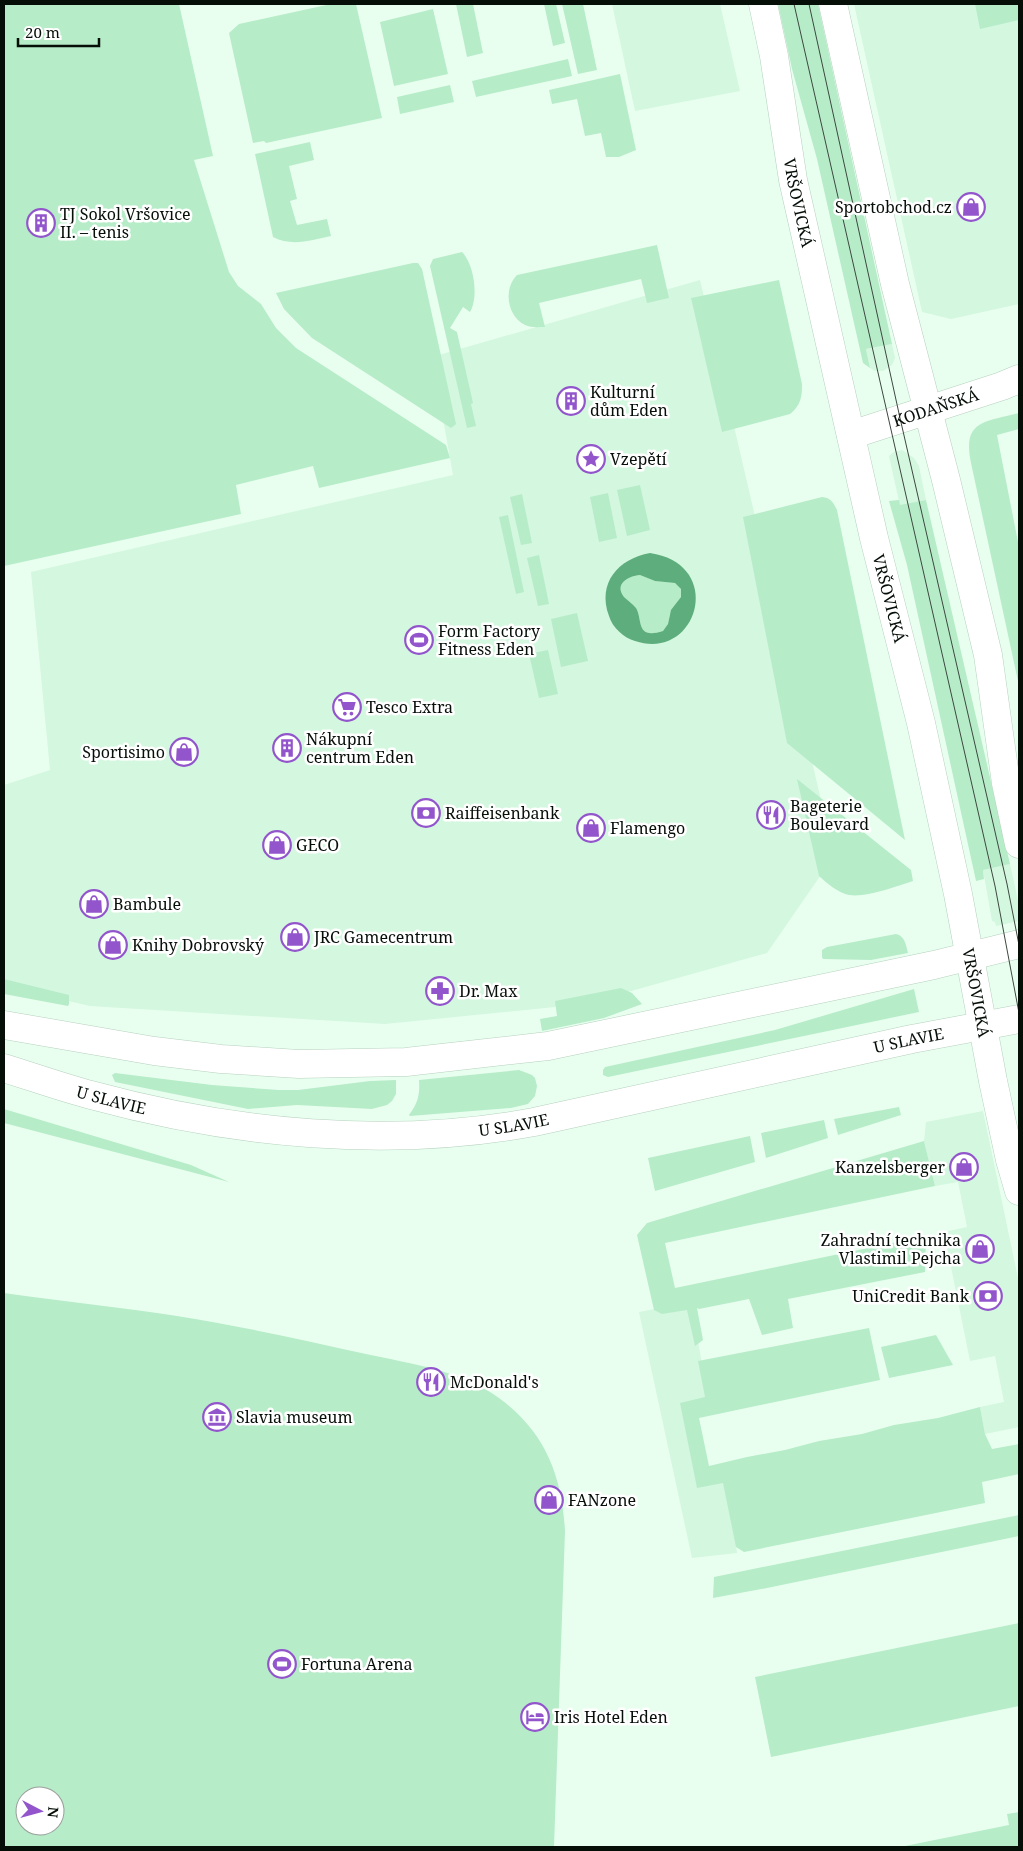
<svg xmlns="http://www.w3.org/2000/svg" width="1023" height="1851" font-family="'Noto Serif',serif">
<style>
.built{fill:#d4f7df}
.green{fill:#b7ecc9;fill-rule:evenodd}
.water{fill:#5eae7d;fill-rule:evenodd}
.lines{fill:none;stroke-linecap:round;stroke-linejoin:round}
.secondary-casing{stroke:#b6d1be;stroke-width:29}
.secondary{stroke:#fff;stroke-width:28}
.tram{stroke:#3c483f;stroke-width:1}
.labels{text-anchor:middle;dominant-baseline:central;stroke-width:5;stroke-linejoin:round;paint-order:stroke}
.street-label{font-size:16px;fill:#060e08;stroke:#fff}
.poi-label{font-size:16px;fill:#060e08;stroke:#fff;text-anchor:start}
</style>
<rect width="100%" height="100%" fill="#e8ffef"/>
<g class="built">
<path d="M612,4h108l20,87 -105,20z"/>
<path d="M854,4h165v300l-68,15 -29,-7z"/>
<path d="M700,280l134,576 -67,97 -182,51 -200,20 -295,-18 -86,-20v-201l46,-15 -19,-198 422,-97 -21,-118z"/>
<path d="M892,344l3,14 -3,7 -9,6h-8l-5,-3 -4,-19z"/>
<path d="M902,450l12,8 5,8 7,34 -26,6 -11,-50 5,-4z"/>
<path d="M1010,864l9,41v16l-23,5 -1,-4 -3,-1 -9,-51z"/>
<path d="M983,1111l36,172v144l-34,7 -5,-27 24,-5 -9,-46 -25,5 -26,-129 23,-5 -9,-45 -23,4 -11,-45 2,-19z"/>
<path d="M691,1302l18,101 -23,5 16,69 26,-3 9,79 -45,5 -53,-246z"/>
</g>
<g class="green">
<path d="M4,4h175l34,152 -19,4 35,112 9,14 23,18 15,24 20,20 150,97 4,13 -131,30 -6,-22 -77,19 5,29 -237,52z"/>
<path d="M331,4h25l26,114 -116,25 -2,-2 -11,2 -24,-110 10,-9z"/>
<path d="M456,4h17l10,49 -16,4z"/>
<path d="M544,4h12l9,39 -12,3z"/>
<path d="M562,4h21l14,66 -19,4z"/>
<path d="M778,4h40l74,340 -26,5 4,19 -7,-5 -46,-204 -25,-90z"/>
<path d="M975,4h44v16l-39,9z"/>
<path d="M433,9l15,65 -54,12 -14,-64z"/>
<path d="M568,59l4,17 -96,21 -4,-16z"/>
<path d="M620,74l16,76 -17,7h-13l-5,-24 -16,3 -8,-37 -25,5 -3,-14z"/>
<path d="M450,85l4,17 -54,12 -3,-17z"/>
<path d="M310,142l4,18 -25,6 8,33 -7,2 7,24 30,-6 4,17c-19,4 -39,11 -58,1l-18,-83z"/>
<path d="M657,245l12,53 -22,5 -6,-24 -102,24 6,24c-7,0 -14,1 -20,-2 -18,-9 -22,-36 -8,-50z"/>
<path d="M462,252c12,12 17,45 8,60l-7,-5 -13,21 7,4 16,71 -2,1 5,22 -9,2 -37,-162 3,-7z"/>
<path d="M413,263h5l4,6 34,155 -5,4 -139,-90 -28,-29 -8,-16z"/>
<path d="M779,280l23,104c0,13 -1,21 -12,30l-68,18 -31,-134z"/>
<path d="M1019,413v16l-22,6 22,112v139l-48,-223c-9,-43 14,-41 48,-50z"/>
<path d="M640,485l10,45 -23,6 -10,-46z"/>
<path d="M608,493l9,45 -18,4 -9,-45z"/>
<path d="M522,494l10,49 -11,2 -11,-48z"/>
<path d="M822,497c9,1 11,5 15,13l68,330 -118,-97 -44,-226z"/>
<path d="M899,500l1,5 26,-5 84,364 -27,6 1,9 -8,2 -69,-316 -18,-64z"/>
<path d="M508,515l16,77 -8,2 -17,-77z"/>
<path d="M539,555l10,49 -11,2 -11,-48z"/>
<path d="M640,575l15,6 20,2 6,6v8l-11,17 -2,10 -5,7c-28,9 -20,-12 -27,-23 -3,-4 -8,-7 -12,-11 -10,-13 4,-21 16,-22z"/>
<path d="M577,613l11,48 -27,6 -10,-48z"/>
<path d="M548,650l10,44 -19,4 -10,-44z"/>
<path d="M797,779l114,91 2,11c-16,5 -47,17 -64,14 -12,-3 -21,-11 -30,-19z"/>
<path d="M896,934c9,2 10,11 12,19l-37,7 -48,-1 -1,-2v-7l5,-3z"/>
<path d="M4,979l65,16v9l-1,2 -64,-12z"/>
<path d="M621,988l11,5 10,11 -38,14 -62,13 -2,-12 17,-3 -2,-15z"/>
<path d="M914,989l5,23 -311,65 -5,-2v-5l2,-3 170,-37z"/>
<path d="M519,1070l13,5 3,3 2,8 -2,10 -7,8 -17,4 -101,8 -1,-1c9,-12 11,-20 10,-35z"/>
<path d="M115,1073l97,12 67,5h19l72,-9 26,-1v14l-4,7 -5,4 -15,4 -75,-4 -49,4 -133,-27 -3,-7z"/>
<path d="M899,1107l2,8 -63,20 -4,-16z"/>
<path d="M4,1109l187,56 38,17 -225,-59z"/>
<path d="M824,1120l4,18 -62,20 -5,-25z"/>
<path d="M750,1136l5,26 -100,29 -7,-33z"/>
<path d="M924,1141l11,45 -270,57 10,45 251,-52 -1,36 -137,27 5,29 -31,7 -13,-36 -50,10 -2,-1 6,32 -8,6 -8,-36 -25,4 -8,-4 -17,-75 10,-12z"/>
<path d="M4,1293c57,8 115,14 173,23 63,10 127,24 189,38 45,10 95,16 133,44 46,34 63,77 66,133l-11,316h-550zM25,1796h30v30h-30z"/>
<path d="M869,1328l11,52 -181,38 10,48 38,-9 38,-7 34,-9 43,-7 32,-9 44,-7 42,-11 5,27 7,15 27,-5v30l-37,8 3,21 -241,49 -8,-5 -13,-64 -26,5 -17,-85 25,-6 -7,-36z"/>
<path d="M936,1335l17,30 -64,13 -8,-31z"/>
<path d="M1019,1515v21l-252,52 -54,10 1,-21z"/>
<path d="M1019,1623v83l-248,51 -16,-80z"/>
<path d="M1019,1812v35h-119l109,-22 -2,-11z"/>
</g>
<path class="water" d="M650,553c76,11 48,109 -15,88 -11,-3 -23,-14 -26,-25 -12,-33 9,-57 41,-63zM640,575l15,6 20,2 6,6v8l-10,13 -3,14 -5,7c-28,9 -20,-12 -27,-23 -3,-4 -8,-7 -12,-11 -10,-13 4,-21 16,-22z"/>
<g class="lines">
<defs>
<g id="secondary">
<path id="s1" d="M763,4l11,52 19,124 81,358 47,185 37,171 35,187 17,79 9,31"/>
<path d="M833,4l62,280 51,196 42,175 18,128 13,61"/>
<path id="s2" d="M851,435l151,-49 17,-7"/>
<path d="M4,1025l150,26 67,8 78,5 107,-2 142,-16 386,-81 85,-21"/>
<path id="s3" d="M4,1068c29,9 57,19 87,27 143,39 297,54 443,27l378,-83 107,-20"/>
</g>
</defs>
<use href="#secondary" class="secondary-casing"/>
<use href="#secondary" class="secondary"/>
<g class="tram">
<path d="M794,4l201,882 24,127"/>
<path d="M809,4l91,414 107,466 12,61"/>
</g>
</g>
<defs>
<symbol id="shop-ring" viewBox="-11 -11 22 22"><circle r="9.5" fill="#fff" stroke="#9255cb" stroke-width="1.5"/><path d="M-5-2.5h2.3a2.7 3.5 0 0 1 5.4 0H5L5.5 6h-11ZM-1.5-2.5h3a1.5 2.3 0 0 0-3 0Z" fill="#9255cb"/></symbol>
<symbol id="building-ring" viewBox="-11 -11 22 22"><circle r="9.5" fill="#fff" stroke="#9255cb" stroke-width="1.5"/><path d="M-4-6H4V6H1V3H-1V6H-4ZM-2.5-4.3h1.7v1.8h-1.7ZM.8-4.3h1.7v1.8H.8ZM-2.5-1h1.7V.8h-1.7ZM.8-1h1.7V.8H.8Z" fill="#9255cb"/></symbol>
<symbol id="sight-ring" viewBox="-11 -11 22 22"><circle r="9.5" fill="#fff" stroke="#9255cb" stroke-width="1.5"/><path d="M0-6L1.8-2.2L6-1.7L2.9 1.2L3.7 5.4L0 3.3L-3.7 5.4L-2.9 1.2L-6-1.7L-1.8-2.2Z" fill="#9255cb"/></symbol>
<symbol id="stadium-ring" viewBox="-11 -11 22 22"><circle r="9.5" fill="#fff" stroke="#9255cb" stroke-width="1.5"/><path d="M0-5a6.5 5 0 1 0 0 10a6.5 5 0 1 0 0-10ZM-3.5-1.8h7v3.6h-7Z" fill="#9255cb"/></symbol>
<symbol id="supermarket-ring" viewBox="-11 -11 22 22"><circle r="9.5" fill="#fff" stroke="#9255cb" stroke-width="1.5"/><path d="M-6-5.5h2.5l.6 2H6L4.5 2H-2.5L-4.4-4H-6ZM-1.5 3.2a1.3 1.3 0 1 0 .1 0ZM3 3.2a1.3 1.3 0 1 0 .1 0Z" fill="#9255cb"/></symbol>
<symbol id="bank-ring" viewBox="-11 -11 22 22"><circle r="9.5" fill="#fff" stroke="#9255cb" stroke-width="1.5"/><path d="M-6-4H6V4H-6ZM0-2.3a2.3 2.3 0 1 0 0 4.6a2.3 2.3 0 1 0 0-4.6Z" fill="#9255cb"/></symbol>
<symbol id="restaurant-ring" viewBox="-11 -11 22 22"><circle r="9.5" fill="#fff" stroke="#9255cb" stroke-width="1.5"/><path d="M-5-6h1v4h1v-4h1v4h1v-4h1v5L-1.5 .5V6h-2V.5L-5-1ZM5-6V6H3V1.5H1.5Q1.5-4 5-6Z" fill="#9255cb"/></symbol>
<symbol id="pharmacy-ring" viewBox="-11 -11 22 22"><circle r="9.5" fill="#fff" stroke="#9255cb" stroke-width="1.5"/><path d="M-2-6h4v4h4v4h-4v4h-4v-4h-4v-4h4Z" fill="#9255cb"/></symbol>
<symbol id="museum-ring" viewBox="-11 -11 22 22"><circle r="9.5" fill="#fff" stroke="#9255cb" stroke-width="1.5"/><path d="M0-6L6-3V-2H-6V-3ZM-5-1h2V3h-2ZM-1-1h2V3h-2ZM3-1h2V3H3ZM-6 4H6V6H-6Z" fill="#9255cb"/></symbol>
<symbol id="hotel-ring" viewBox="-11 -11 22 22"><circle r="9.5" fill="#fff" stroke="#9255cb" stroke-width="1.5"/><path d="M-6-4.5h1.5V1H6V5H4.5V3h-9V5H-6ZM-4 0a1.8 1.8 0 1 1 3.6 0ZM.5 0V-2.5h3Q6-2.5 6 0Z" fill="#9255cb"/></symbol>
</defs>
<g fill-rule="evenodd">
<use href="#shop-ring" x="955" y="191" width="32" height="32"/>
<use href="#building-ring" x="25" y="207" width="32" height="32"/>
<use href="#building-ring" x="555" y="385" width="32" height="32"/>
<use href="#sight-ring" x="575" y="443" width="32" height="32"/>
<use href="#stadium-ring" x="403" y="624" width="32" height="32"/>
<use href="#supermarket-ring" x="331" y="691" width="32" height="32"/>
<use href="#building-ring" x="271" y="732" width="32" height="32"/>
<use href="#shop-ring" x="168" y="736" width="32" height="32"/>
<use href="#bank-ring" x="410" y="797" width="32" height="32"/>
<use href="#restaurant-ring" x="755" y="799" width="32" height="32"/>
<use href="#shop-ring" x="575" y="812" width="32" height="32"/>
<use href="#shop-ring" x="261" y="829" width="32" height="32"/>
<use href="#shop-ring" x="78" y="888" width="32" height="32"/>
<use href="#shop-ring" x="279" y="921" width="32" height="32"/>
<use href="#shop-ring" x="97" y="929" width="32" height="32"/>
<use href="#pharmacy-ring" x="424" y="975" width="32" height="32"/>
<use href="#shop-ring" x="948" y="1151" width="32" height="32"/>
<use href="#shop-ring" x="964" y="1233" width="32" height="32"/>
<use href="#bank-ring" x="972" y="1280" width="32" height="32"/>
<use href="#restaurant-ring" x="415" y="1366" width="32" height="32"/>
<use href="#museum-ring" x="201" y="1401" width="32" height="32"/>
<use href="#shop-ring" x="533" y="1484" width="32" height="32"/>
<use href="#stadium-ring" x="266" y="1648" width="32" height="32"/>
<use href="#hotel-ring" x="519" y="1701" width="32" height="32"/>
</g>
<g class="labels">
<g class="street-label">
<text stroke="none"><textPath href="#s1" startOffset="202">VRŠOVICKÁ</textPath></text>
<text stroke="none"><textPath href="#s2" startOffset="89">KODAŇSKÁ</textPath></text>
<text stroke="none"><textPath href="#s1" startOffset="608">VRŠOVICKÁ</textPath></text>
<text stroke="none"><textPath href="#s1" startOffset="1012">VRŠOVICKÁ</textPath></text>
<text stroke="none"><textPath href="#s3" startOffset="922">U SLAVIE</textPath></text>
<text stroke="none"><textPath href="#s3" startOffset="112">U SLAVIE</textPath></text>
<text stroke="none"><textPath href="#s3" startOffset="518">U SLAVIE</textPath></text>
</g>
<g class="poi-label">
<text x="952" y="207" text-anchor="end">Sportobchod.cz</text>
<text x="60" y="214">TJ Sokol Vršovice<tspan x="60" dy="18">II. – tenis</tspan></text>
<text x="590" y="392">Kulturní<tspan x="590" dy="18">dům Eden</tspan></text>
<text x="610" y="459">Vzepětí</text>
<text x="438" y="631">Form Factory<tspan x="438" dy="18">Fitness Eden</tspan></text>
<text x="366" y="707">Tesco Extra</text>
<text x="306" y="739">Nákupní<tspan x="306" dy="18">centrum Eden</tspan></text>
<text x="165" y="752" text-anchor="end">Sportisimo</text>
<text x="790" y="806">Bageterie<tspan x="790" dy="18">Boulevard</tspan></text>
<text x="445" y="813">Raiffeisenbank</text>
<text x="610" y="828">Flamengo</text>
<text x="296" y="845">GECO</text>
<text x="113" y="904">Bambule</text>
<text x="314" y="937">JRC Gamecentrum</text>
<text x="132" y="945">Knihy Dobrovský</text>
<text x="459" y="991">Dr. Max</text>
<text x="945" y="1167" text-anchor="end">Kanzelsberger</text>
<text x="961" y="1240" text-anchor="end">Zahradní technika<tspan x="961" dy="18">Vlastimil Pejcha</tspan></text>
<text x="969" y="1296" text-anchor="end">UniCredit Bank</text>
<text x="450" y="1382">McDonald's</text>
<text x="236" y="1417">Slavia museum</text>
<text x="568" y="1500">FANzone</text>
<text x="301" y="1664">Fortuna Arena</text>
<text x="554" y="1717">Iris Hotel Eden</text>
</g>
</g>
<rect width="1023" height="1851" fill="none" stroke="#060e08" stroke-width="10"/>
<g transform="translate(40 1811) rotate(96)"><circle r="24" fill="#ffffff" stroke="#9b9f9c"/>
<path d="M0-4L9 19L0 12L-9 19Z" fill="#9255cb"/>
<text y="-8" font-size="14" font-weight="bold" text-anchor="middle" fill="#060e08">N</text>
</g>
<path d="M18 38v8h81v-8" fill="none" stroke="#060e08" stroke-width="2.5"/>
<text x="25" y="38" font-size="15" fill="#060e08" stroke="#ffffff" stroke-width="4" paint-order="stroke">20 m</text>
</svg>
